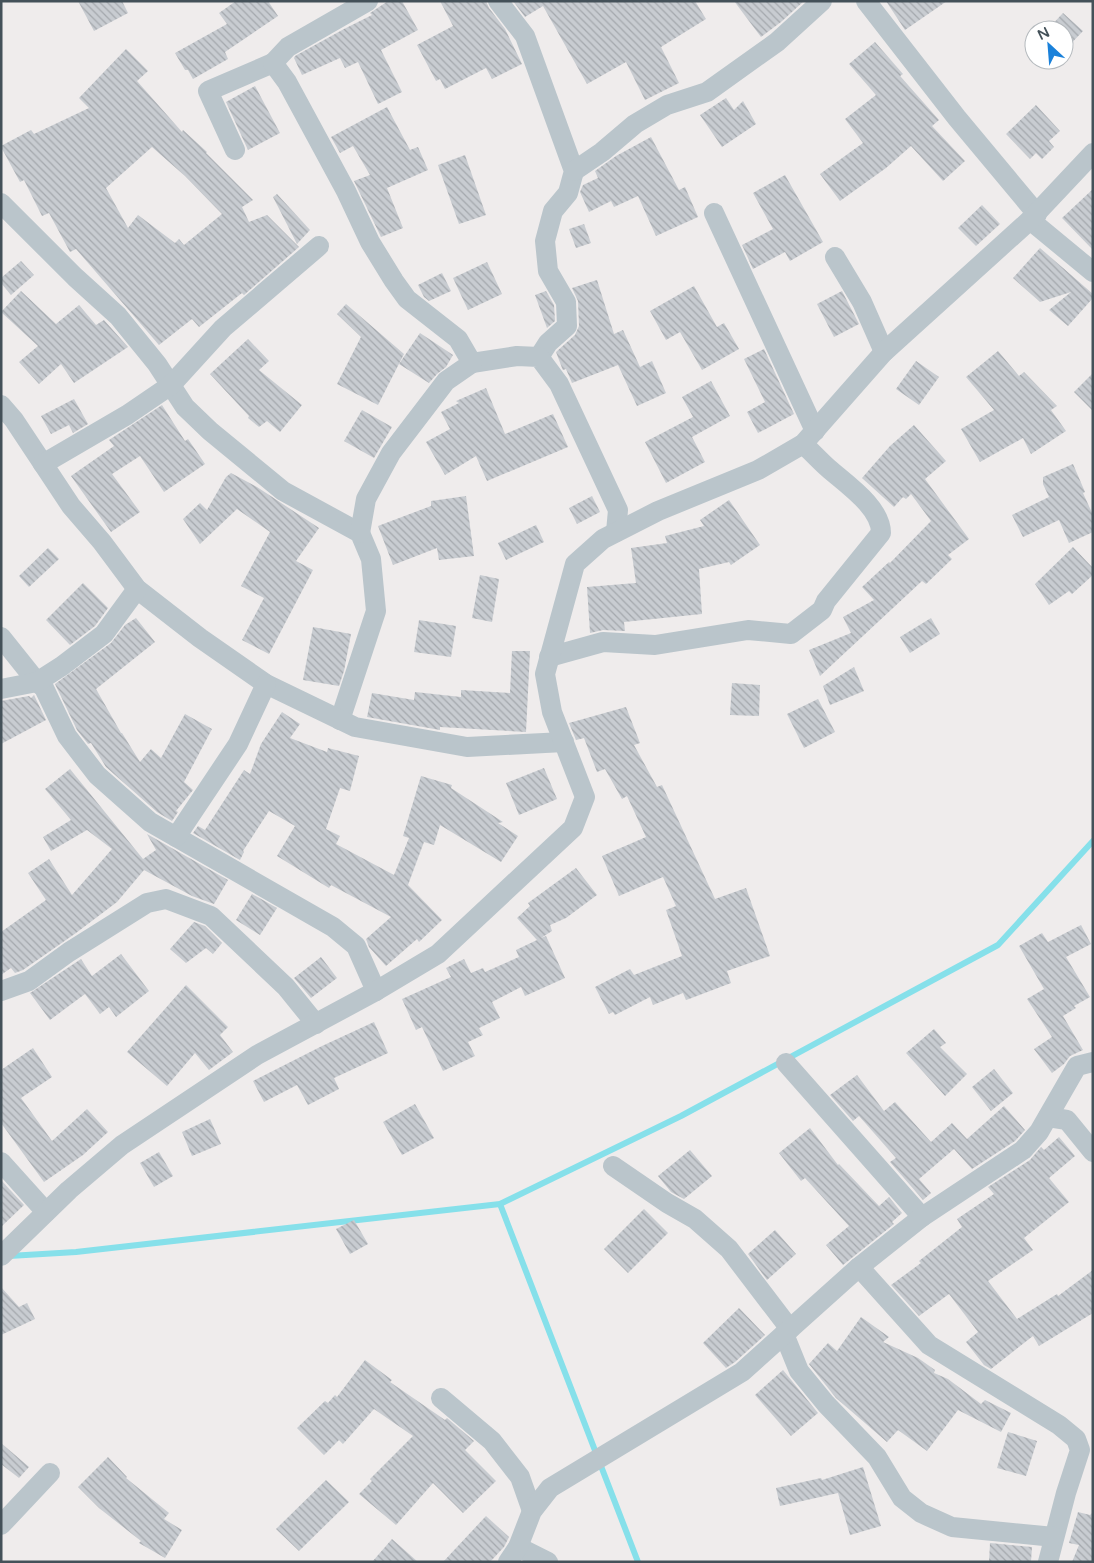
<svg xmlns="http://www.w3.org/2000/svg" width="1094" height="1563" font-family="'Varela Round',sans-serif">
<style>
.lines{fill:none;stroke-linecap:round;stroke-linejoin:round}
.stream{stroke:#86e0ea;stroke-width:6}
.building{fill:url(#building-back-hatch);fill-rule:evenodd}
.street{stroke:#bac5cb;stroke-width:20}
</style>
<defs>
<pattern id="building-back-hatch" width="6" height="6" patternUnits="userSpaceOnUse" patternTransform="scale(1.25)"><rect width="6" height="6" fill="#c8ccd1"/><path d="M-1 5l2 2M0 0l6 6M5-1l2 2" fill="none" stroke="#a4a8ad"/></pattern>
</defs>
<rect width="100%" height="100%" fill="#efecec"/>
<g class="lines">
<g class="stream">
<path d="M500,1204l138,358"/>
<path d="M9,1256l67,-4 424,-48 181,-88 317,-171 95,-104"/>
</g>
</g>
<g class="building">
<path d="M78,1h44l6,12 -34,18z"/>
<path d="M236,1h32l10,15 -53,36 3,7 -35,20 -5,-9h-3l-10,-17 52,-29 -8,-11z"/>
<path d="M388,1h14l16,29 -37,20 21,42 -24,12 -20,-42 -13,6 -5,-10 -38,17 -8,-17 1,-2 49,-27 28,-14 -2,-2z"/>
<path d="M440,1h46l3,7 16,21 17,35 -30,15 -6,-11 -41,21 -5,-10 -4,2 -19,-36 36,-19z"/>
<path d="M513,1h182l11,18 -45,28 18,36 -34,17 -19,-38 -39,22 -44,-78 -18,11z"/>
<path d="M734,1h70l-23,21 -20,15z"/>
<path d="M886,1h61l-42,29z"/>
<path d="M1063,13l20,18 -19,20v-21h-17z"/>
<path d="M875,42l28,32 -3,2 39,44 -7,6 33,35 -22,20 -32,-35 -25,22 -46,33 -20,-27 43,-31 -18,-24 31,-24 -27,-31z"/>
<path d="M126,49l22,22 -11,10 45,51 1,-2 24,22 -1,1 47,47 -11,7 7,15 18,-7 32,32 -55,48 -2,-2 -43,34 -7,-8 -33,26 -83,-96 -6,3 -21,-39 -7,3 -18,-36 -4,2 -19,-35v-1l30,-16 3,4 55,-26 -10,-10zM152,147l33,29 37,38 -38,31 -5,-6 -4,4 -37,-28 -10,13 -22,-40z"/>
<path d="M255,86l25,47 -32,17 -22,-48z"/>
<path d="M726,98l8,12 9,-9 13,23 -34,23 -22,-32z"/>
<path d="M1036,105l24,26 -11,10 5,6 -12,12 -6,-6 -6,6 -24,-25z"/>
<path d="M387,107l23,43 8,-3 10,23 -41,18 16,40 -22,9 -27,-56 16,-6 -17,-29 -13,7 -9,-16z"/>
<path d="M651,137l28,53 6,-3 13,30 -42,19 -18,-40 -24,11 -3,-6 -22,11 -9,-20 3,-7 15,-7 -3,-7 21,-15z"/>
<path d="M465,155l21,60 -27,9 -21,-59z"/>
<path d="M785,175l38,67 -33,19 -5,-9 -32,17 -11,-24 31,-16 -20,-36z"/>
<path d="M1093,189v61l-31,-32z"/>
<path d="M277,194l33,36 -13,14 -24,-47z"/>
<path d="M982,205l18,19 -24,22 -18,-18z"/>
<path d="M584,224l7,19 -15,5 -7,-19z"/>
<path d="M1040,248l53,46v4l-25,28 -19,-16 22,-18 -31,10 -27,-24z"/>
<path d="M21,261l13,14 -23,20 -10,-12v-5z"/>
<path d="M487,262l15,32 -34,16 -15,-32z"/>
<path d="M442,273l9,18 -22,10 -5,-4 -6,-12z"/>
<path d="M597,280l17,54 9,-4 17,37 12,-6 14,32 -29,13 -19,-41 -46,18 -6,-14 -3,1 -1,-2 -6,-16 19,-17 4,-9 -1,-25 -6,-13z"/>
<path d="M694,286l23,41 7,-4 15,26 -37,21 -22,-38 -14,8 -16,-29z"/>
<path d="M21,291l35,33 23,-19 17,20 8,-5 24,27 -54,36 -13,-19 -22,20 -20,-22 19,-16 -37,-34z"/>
<path d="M546,291l8,14 1,16 -8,7 -12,-33z"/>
<path d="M842,291l17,33 -25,13 -17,-33z"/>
<path d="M346,304l58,50 -26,51 -41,-21 24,-47 -24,-23z"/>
<path d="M420,333l33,22 -7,12 -9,7 -8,9 -30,-19z"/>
<path d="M248,339l21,22 -10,9 43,35 -22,27 -13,-11 -8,6 -11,-9 1,-2 -39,-42z"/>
<path d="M764,349l30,65 -36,19 -11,-21 18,-10 -21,-43z"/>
<path d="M998,351l21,25 5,-4 33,34 -6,4 15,21 -35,23 -8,-16 -43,24 -19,-33 33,-19 -28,-33z"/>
<path d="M916,361l23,16 -20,28 -23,-16z"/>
<path d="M1093,373v38l-19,-19z"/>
<path d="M711,381l19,35 -38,21 13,25 -39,21 -21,-41 48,-25 -11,-20z"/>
<path d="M486,388l19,46 48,-20 15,33 -81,34 -11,-25 -31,19 -19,-33 24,-13 -9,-17 18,-9 -3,-2z"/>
<path d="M74,399l14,25 -15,9 -4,-8 -18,9 -10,-18z"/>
<path d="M162,405l23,36 3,-2 17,25 -41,28 -24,-36 -28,18 28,38 -29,20 -40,-56 43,-30 -5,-6z"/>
<path d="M362,410l30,17 -18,31 -30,-17z"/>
<path d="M914,425l32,36 -21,18 44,60 -21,16 4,4 -26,25 -4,-3 -102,95 -11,-26 42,-17 -8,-16 31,-17 -12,-13 27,-25 1,1 41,-42 -20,-27 -5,5 -3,-2 -9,10 -32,-29 28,-32z"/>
<path d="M1073,464l12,28 -2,1 10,22v17l-24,11 -10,-23 -36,17 -11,-22 37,-18 -6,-13v-7z"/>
<path d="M231,473l26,14 62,41 -23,33 17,9 -44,84 -27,-14 22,-42 -23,-12 29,-54 -33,-23 -37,35 -17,-25 17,-16 7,7 19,-33z"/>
<path d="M466,496l8,60 -35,4 -2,-12 -44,17 -15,-39 53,-20v-5z"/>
<path d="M592,496l8,16 -23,12 -8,-16z"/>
<path d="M729,500l31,45 -29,20 -2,-3 -30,7 3,45 -78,8 1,9 -22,-1 -13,3 -3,-46 49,-4 -5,-35 36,-5 -2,-7 39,-10 -4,-6z"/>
<path d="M536,525l8,17 -38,18 -8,-17z"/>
<path d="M1073,547l20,21v7l-21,19 -3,-3 -20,14 -14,-21z"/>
<path d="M48,548l11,11 -30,28 -10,-11z"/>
<path d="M480,575l19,4 -7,43 -20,-4z"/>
<path d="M83,583l25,25 -13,18 -25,19 -24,-25z"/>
<path d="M136,618l19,24 -59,47 25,44h1l18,29 11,-13 10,9 24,-44 27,15 -28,53 9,8 -17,21 2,1 -6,9 -15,-9 -51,-45 -15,-24 -3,1 -11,-14 -22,-46 56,-41 14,-18z"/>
<path d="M931,618l9,16 -30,19 -10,-16z"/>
<path d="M419,620l37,6 -5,31 -37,-5z"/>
<path d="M313,627l38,7 -7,37 -5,15 -36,-6z"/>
<path d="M512,651h18l-4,81 -86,-5v3l-73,-13 5,-24 42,7 1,-8 46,5v-7l49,3z"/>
<path d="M854,667l10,24 -34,14 -7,-19z"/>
<path d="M732,683l28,2 -1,31 -29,-1z"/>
<path d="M34,695l12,25 -45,24v-43l28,-5 2,2z"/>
<path d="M818,699l17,33 -31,16 -17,-34z"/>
<path d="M626,707l14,36 -6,2 23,42 5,-2 53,114 31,-11 24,68 -43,15 4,12 -42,16 -3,1 -3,-7 -30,12 -3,-8 -35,18 -2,-3 -4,2 -14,-27 35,-18 4,6 48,-19 -16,-46 10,-4 -13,-29 -44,19 -17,-40 44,-19 -19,-41 -5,3 -17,-30 -8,3 -13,-34 -8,2 -7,-17z"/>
<path d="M282,712l18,12 -10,14 37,14 1,-4 31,8 -9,35 -10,-3 -14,41 14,7 -4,8 58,31 15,-37 -6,-2 18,-60 31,9 -1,3 52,34 -5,1 20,13 -17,26 -61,-37 -6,20 -10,-3 -16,43 34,35 -23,22 -2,-3 -31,27 -17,-19 -3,-8 25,-22 -60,-32 -2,3 -52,-32 18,-30 -26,-15 -26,40 1,1 -4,8 -47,-27 5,-7 7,4 39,-60 6,4 11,-30z"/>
<path d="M544,768l13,31 -38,16 -13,-32z"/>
<path d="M70,769l73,90 13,-9 -9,-16 81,46 -14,24 -22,-8 -48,-26 -27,32 -41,31 -53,37 -8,3 -4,-5 -10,7v-43l45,-32 -18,-27 21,-14 23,36 40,-46 -25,-19 -36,21 -8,-14 28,-17 -26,-31z"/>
<path d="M576,868l21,27 -31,23 -16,7 2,6 -11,7 5,-2 19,42 -40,18 -4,-9 -29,15 8,16 -21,10 4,7 -15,7 7,14 -32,15 -21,-44 -6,3 -14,-31 49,-22 -5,-9 18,-9 7,14 12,-5 2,4 34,-15 -3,-7 21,-10 -20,-22 13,-12 -2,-3z"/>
<path d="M252,894l25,14 -17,27 -24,-15z"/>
<path d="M194,922l11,4 17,17 -9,11 -7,-6 -20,15 -16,-14z"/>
<path d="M1081,925l10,19 -25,13 24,40 -16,9 2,2 -13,8 20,34 -13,6 -6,8 -12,9 -18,-24 18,-12 -25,-38 17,-10 -25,-43 23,-13 6,9z"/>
<path d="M121,954l28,37 -33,26 -7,-10 -9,7 -15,-20 -35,26 -20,-27 51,-34 11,17z"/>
<path d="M321,957l16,21 -26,20 -17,-20z"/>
<path d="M186,985l42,42 -8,8 13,17 -24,18 -14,-17 -28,33 -40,-34z"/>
<path d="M374,1022l14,31 -54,25 5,11 -31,16 -11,-20 -33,17 -11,-21 69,-35z"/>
<path d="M934,1029l12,14 -6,4 27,27 -22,22 -39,-43z"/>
<path d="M33,1048l19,29 -31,21 31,43 35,-32 21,23 -25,23 -39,27 -43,-59v-53z"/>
<path d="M994,1069l19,24 -22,18 -19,-24z"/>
<path d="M857,1075l27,36 11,-9 36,40 21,-19 15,16 37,-33 21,24 -10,11 -43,28 -18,-20 -35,30 12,14 -8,7 -33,-38 6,-4 -37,-42 -6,5 -23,-26z"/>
<path d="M415,1104l19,34 -32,17 -19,-33z"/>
<path d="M210,1119l11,25 -29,12 -10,-24z"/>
<path d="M810,1128l28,37 1,-1 40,42 10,-9 13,16 -10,9 2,2 -51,41 -17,-20 23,-19 -44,-48 -4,3 -22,-28z"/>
<path d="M1059,1137l16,19 -26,22 20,24 -45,36 9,12 -45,31 29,38 40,-25 1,2 35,-26v43l-54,33 -6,-10 -42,33 -7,-4 -18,-23 12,-10 -29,-38 -30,22 -28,-31 30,-22 -2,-2 43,-34 -5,-8 37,-25 -6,-7 42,-27 11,-13 3,3z"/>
<path d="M690,1150l22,26 -28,23 -13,-7 -13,-16z"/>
<path d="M159,1152l14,24 -19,11 -14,-24z"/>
<path d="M1,1180l23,25 -23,22z"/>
<path d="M644,1209l24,24 -40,40 -24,-24z"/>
<path d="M354,1220l14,24 -18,10 -14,-25z"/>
<path d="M775,1230l21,24 -29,26 -19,-26z"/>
<path d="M1,1287l18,20 8,-4 8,16 -34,16z"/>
<path d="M739,1308l26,27 -30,27 -9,6 -23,-25z"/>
<path d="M861,1317l28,20 -6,5 35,16 17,12 -1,3 14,6 33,25 4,-4 26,13 -10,19 -43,-22 -31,41 -29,-21 -11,12 -51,-44 -27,-34 19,-21 9,8z"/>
<path d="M365,1360l27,20 -2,2 55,38 2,-2 27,23 -9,9 31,31 -33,32 -30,-30 -37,42 -37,-31 13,-13 -2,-2 43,-43 -39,-27 -31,35 -4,-4 -15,15 -27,-27 28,-27 3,2 7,-8 2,2z"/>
<path d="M783,1370l35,43 -27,23 -36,-41z"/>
<path d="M1008,1432l29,9 -11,35 -29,-8z"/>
<path d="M1,1443l28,24 -10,11 -18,-14z"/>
<path d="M108,1457l19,20 -1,1 43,35 -5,6 18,11 -17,28 -26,-15 2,-2 -42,-33 -21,-21z"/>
<path d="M863,1467l18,59 -31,9 -12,-42 -58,13 -4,-18 45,-10 1,2z"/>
<path d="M326,1480l23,22 -50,49 -23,-22z"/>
<path d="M1078,1512l12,3 3,-3v50h-21l7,-17 -10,-2z"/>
<path d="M486,1516l23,21 -5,10 -14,15h-47z"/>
<path d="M392,1539l26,23h-46z"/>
<path d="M990,1543l42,4 -1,15h-42z"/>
</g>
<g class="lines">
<g class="street">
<path d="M498,1l27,35 49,135 -6,22 -15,18 -8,30 3,30 18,31 1,24 -19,17 -9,14"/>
<path d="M866,1l91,117 80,96"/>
<path d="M235,150l-27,-59 65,-28"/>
<path d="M574,171l28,-19 33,-28 32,-19 40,-13 70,-50 45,-41"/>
<path d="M1,203l74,74 43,39 39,48 28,43 25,24 73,60 77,42 11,26 5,52 -36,109"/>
<path d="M714,213l101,218"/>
<path d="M1030,220l63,52"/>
<path d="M835,257l27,45 22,50"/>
<path d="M472,363l45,-7 22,1 20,27 59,126 -2,22"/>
<path d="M1,405l13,15 57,86 31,36 35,47 63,49 66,46 89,43 112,20 97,-5"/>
<path d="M43,464l84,-49 44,-30 52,-57 96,-82"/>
<path d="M360,533l6,-34 25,-46 55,-72 26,-18 -14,-24 -51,-40 -13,-18 -24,-39 -24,-51 -59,-109 -14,-19 15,-16 80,-46"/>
<path d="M1,637l36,45 7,6 23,48 30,39 53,47 183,105 23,19 20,45"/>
<path d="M549,657l54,-15 52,3 93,-15 43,4 31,-24 4,-9 55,-68c0,-26 -35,-49 -53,-65 -8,-7 -16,-16 -25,-24"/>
<path d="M1,689l36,-7 25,-16 42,-32 33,-45"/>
<path d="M176,837l62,-93 28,-60"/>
<path d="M1,991l28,-10 40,-29 78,-49 19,-4 45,17 75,71 30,37"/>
<path d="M786,1063l136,154"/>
<path d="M1048,1117l19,3 26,32"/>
<path d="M1,1162l45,50"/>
<path d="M613,1166l54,37 28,16 34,30 61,80"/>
<path d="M1,1256l68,-66 53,-45 135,-90 119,-64 62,-37 135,-126 12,-31 -33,-85 -7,-38 30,-110 28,-25 55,-28 100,-41 45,-26 81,-92 146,-132 63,-67"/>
<path d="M859,1267l70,78 130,80 17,14 4,11 -14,43 -18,69"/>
<path d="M784,1334l15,37 27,33 51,53 25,41 19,15 31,14 102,10"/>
<path d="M441,1398l51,43 28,36 12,34"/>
<path d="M1,1525l49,-52"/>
<path d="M518,1547l30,15"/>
<path d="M508,1562l10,-15 14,-36 18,-23 192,-116 117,-105 63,-50 101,-67 16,-18 38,-66 16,-4"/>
</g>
</g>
<rect width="1094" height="1563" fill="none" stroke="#445159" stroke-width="5"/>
<g transform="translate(1049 45) rotate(334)"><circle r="24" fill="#ffffff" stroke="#b4b9bd"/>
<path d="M0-4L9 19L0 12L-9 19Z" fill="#1a81da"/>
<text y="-8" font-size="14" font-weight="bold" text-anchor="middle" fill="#445159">N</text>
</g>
</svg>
